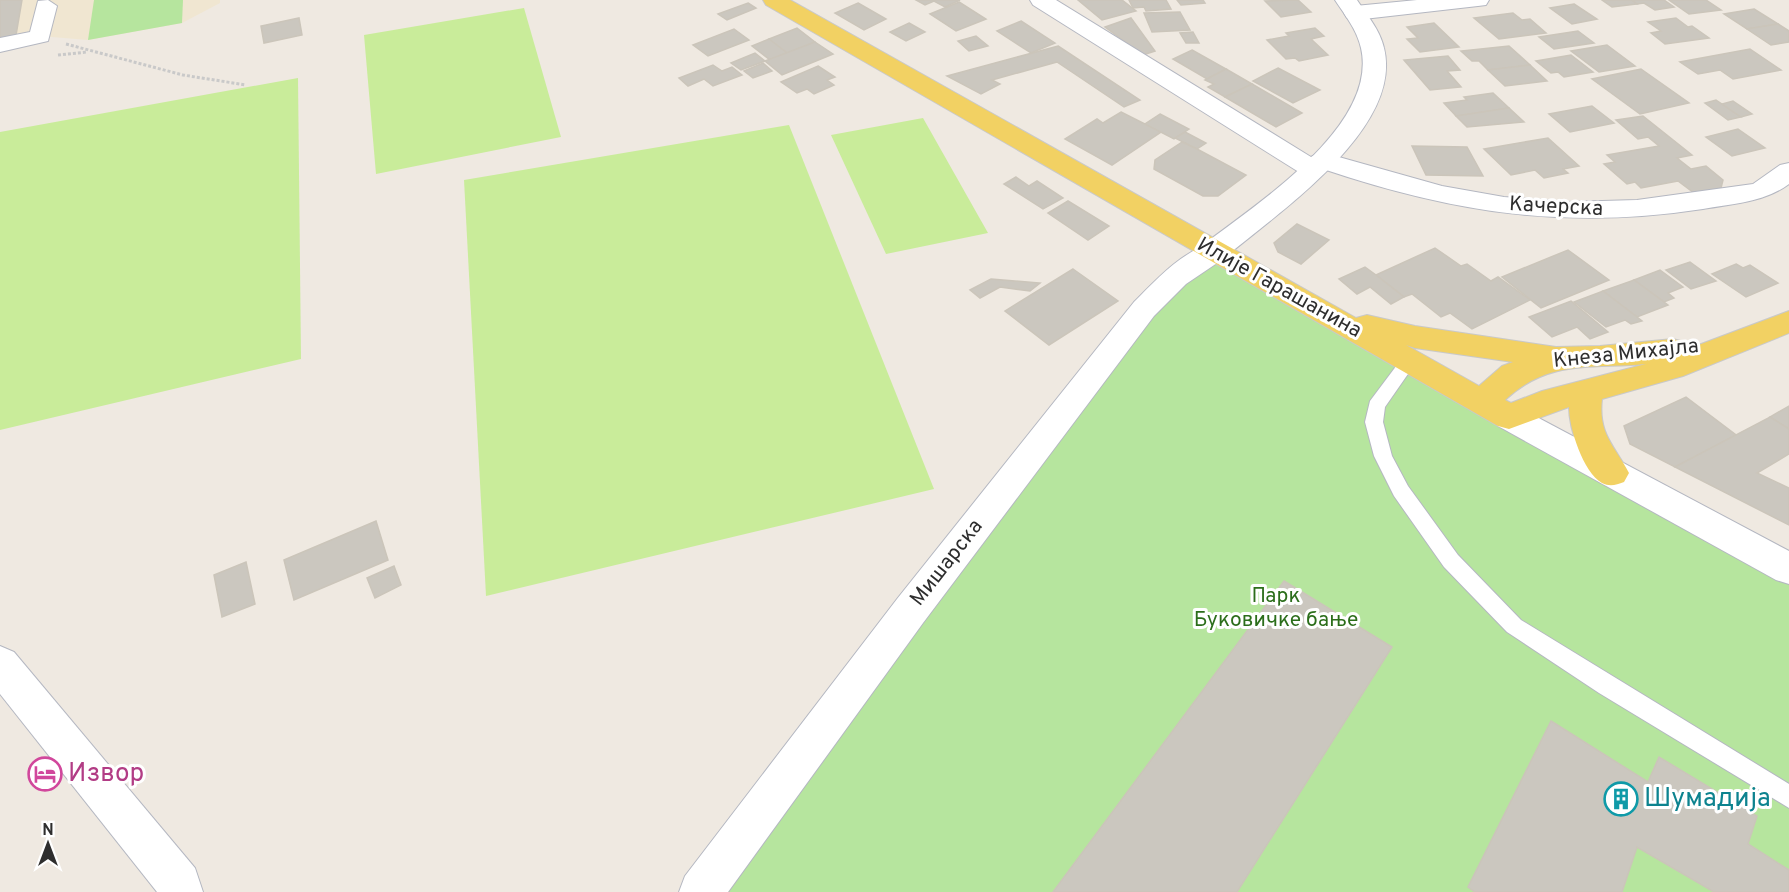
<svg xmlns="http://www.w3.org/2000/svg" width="1789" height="892" font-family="Overpass,sans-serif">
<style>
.education{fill:#f0e6d1}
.green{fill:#b6e59e}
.pitch{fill:#c9ec9a}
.building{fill:#cbc7bf;stroke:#cbc5ba;stroke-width:1.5}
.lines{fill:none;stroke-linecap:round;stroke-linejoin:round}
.lane-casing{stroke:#b4b7c1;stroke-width:2}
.street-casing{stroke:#b4b7c1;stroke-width:2}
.secondary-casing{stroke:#b4b7c1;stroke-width:2}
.primary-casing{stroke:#c9c9c9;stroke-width:2}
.path{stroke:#c9c9c9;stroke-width:3;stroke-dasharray:3 2;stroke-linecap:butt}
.lane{fill:#fff;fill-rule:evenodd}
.street{fill:#fff;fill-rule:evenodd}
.secondary{fill:#fff;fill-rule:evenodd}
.primary{fill:#f2d163;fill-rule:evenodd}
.labels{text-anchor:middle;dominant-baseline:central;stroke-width:6;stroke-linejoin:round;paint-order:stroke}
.street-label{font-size:21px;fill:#2e2e2e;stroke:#fff}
.park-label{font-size:21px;fill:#2c6e1b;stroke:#fff}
.near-hotel-label{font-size:26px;fill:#b23c85;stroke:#fff;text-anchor:start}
.near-culture-label{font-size:26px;fill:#0d838f;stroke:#fff;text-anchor:start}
</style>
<rect width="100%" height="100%" fill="#efe9e1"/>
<path class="education" d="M0,0h220v3l-38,20 -94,17 -48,-4 -40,9z"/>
<g class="green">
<path d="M94,0h89l-1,23 -94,17z"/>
<path d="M1213,252l576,311v329h-1087l459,-603z"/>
</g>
<g class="pitch">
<path d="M524,8l37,129 -185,37 -12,-139z"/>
<path d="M298,78l3,281 -301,71v-298z"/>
<path d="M923,118l65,115 -102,21 -55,-119z"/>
<path d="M789,125l145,364 -448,107 -22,-416z"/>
</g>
<g class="building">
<path d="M0,0h22l-6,35 -16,3z"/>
<path d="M916,0h44l-15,7 -11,-6 -9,4z"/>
<path d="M1078,0h44l14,11 -34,9z"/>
<path d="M1129,0h37l5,9 -25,2 -2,-4 -11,1z"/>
<path d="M1177,0h26l2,3 -24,2z"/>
<path d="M1298,0l13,12 -30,5 -16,-16z"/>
<path d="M1602,0h30l5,4 -25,3z"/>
<path d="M1632,0h32l10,7 -19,3 -11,-7 -7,1z"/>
<path d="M1669,0h37l15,10 -32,4z"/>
<path d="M959,2l27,17 -30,12 -26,-17z"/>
<path d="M748,3l8,5 -29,12 -9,-6z"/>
<path d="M858,3l28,16 -22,11 -29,-17z"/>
<path d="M1574,4l23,15 -25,5 -22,-16z"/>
<path d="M1754,9l24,15 -31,5 -23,-15z"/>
<path d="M1180,12l10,18 -38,2 -8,-19z"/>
<path d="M1513,13l9,7 8,-1 16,14 -47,6 -25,-21z"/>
<path d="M299,18l3,17 -38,8 -3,-17z"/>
<path d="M1131,18l24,33 -12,4 -38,-28z"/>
<path d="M1676,18l12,9 4,-1 17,12 -44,6 -14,-11 10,-2 -13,-9z"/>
<path d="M1021,21l34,22 -24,10 -34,-22z"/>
<path d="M909,23l16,9 -19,9 -16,-9z"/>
<path d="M1434,23l25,24 -39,5 -13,-13 11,-1 -11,-11z"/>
<path d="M1778,24l11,7v11l-18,3 -24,-16z"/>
<path d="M797,28l18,14 -28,11 -18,-14z"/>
<path d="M1315,28l9,8 -13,3 17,16 -29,6 -4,-3 -9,1 -19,-19 22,-4 -3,-3z"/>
<path d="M734,29l15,11 -41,16 -15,-11z"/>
<path d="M1578,31l16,12 -40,6 -15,-12z"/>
<path d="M1193,32l6,11h-13l-6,-10z"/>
<path d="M976,36l12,10 -19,5 -11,-10z"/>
<path d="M769,39l18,14 -17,7 -18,-14z"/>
<path d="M815,42l18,12 -51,21 -17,-14z"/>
<path d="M1607,45l28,21 -36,6 -28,-21z"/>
<path d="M1058,46l82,54 -16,7 -67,-45 -65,18 8,4 -19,10 -34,-18z"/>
<path d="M1509,46l21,19 -42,5 -9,-9h-7l-11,-10z"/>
<path d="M1750,49l31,21 -48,9 -13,-9 -22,4 -18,-12z"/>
<path d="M1192,50l34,19 -19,10 -34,-20z"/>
<path d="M755,53l10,8 -24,9 -10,-7z"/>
<path d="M1571,55l22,17 -29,5 -6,-5 -7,1 -15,-12z"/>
<path d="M1448,56l12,14 -13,1 14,16 -31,3 -26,-30z"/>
<path d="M763,63l9,8 -19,7 -9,-7z"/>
<path d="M713,65l9,6 10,-4 10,8 -29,11 -9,-7 -16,7 -9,-8z"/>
<path d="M1530,65l17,16 -42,5 -17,-16z"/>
<path d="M818,66l17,11 -8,3 7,5 -20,9 -7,-5 -10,4 -16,-11z"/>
<path d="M1278,68l42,22 -27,13 -40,-22z"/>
<path d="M1226,69l26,15 -27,13 -17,-10 6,-3 -9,-4z"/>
<path d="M1641,69l48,34 -49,11 -48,-35z"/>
<path d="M1252,84l50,29 -26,14 -51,-30z"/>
<path d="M1493,93l16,15 -53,8 -12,-13 23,-3 -3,-3z"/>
<path d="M1716,100l6,4 19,13 -13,3 -23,-17z"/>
<path d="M1733,101l19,13 -11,3 -19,-13z"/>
<path d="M1592,106l22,17 -44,9 -21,-18z"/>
<path d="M1509,108l15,14 -57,5 -11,-11z"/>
<path d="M1121,112l40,20 -49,33 -47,-26 32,-20 6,4z"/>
<path d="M1160,114l29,15 -15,10 -29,-15z"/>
<path d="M1643,116l49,39 -15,3 14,11 15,-3 17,14 -2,8 -27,5 -16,-12 -37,7 -6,-6 -8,2 -23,-20 11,-2 -8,-7 52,-9 -11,-9 -10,2 -22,-19z"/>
<path d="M1738,129l27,19 -33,8 -26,-19z"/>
<path d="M1185,132l21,11 -9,6 -22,-11z"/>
<path d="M1548,138l31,28 -16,3 5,4 -24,5 -9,-8 -24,5 -27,-26z"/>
<path d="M1182,142l15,7 49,26 -28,21h-15l-49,-27 1,-9z"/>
<path d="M1412,146l55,1 16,29 -57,-1z"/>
<path d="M1016,177l13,9 8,-5 26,17 -20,11 -39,-25z"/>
<path d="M1068,201l41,25 -21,14 -40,-27z"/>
<path d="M1297,224l32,16 -28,24 -23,-12 -4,-9z"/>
<path d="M1435,248l26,18 6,-2 24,17 7,-4 32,23 -58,29 -22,-16 -9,4 -29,-23 -8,3 -28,-22z"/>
<path d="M1568,250l41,30 -68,28 -39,-31z"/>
<path d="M1690,262l26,19 -25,8 -25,-19z"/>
<path d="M1736,264l7,4 7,-3 28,18 -32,14 -34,-23z"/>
<path d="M1365,267l11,8 28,22 -13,7 -21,-17 -13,7 -18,-15z"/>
<path d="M1073,269l45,32 -69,44 -44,-34z"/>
<path d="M1660,270l23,17 -15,6 6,5 -10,4 -30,-22z"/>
<path d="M991,279l49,4 -10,8 -30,-4 -20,11 -10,-8z"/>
<path d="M1634,280l30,22 4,3 -31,12 -34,-26z"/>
<path d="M1603,291l34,26 5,4 -11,3 -6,-4 -19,7 -32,-25z"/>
<path d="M1571,301l37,31 -18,7 -13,-12 -25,10 -23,-20z"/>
<path d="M1686,397l50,38 -61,32 -45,-23 -6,-18z"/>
<path d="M1789,406v23l-19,-12z"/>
<path d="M1770,417l19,12v25l-32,19 32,15v37l-114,-58z"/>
<path d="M376,521l12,39 -94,40 -10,-40z"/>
<path d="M246,562l9,42 -33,13 -8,-42z"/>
<path d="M394,566l7,19 -26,13 -8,-20z"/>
<path d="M1284,581l108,66 -155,245h-184z"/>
<path d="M1551,721l97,61 11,-25 98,59 -9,28 41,26v22h-75l-77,-45 -15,45h-147l-7,-5z"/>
</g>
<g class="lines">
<defs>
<path id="lane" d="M1409,355l8,6 -32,46 -2,15 9,34 16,30 50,69 63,65 268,164v24l-190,-115 -92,-61 -63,-65 -50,-71 -20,-40 -9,-34 5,-21 33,-44z"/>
<g id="street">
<path d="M48,0l9,6 -9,35 -48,11v-14l30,-6 8,-31z"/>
<path d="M1030,0h26l255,157 10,-5 121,34 62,11 63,5 70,-2 116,-16 27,-19 9,-2v21c-24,18 -56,20 -86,25 -137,21 -249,4 -380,-40l-3,5 -9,2 -9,-2 -269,-169z"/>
<path d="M1417,0h72l-3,5 -8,1 -123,14 -8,-2 -3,-5 3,-5 8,-2z"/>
<path d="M1213,243l10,2 4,7 -4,7 -37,25 -32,32 -231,307 -195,269h-49l6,-16 212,-277 237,-297c22,-22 48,-51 79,-59z"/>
<path d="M0,646l14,6 181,216 8,24h-46l-157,-198z"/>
</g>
<g id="secondary">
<path d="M1335,0h22c10,15 23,30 27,48 20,81 -108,166 -161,211l-10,2 -10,-2 -4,-7 4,-7c53,-41 176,-119 158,-197 -4,-18 -16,-33 -26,-48z"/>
<path d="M1509,405l11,3 269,143v33l-13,-4 -278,-154 -5,-9 5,-9z"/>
</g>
<path id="primary" d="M763,0h27l566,318 11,-3 48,11 141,21 44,-1 73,-7 11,3 4,7 101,-38v22l-106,43 -81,23c-4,35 12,46 27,74l-5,9c-8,3 -14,5 -22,1 -19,-11 -33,-55 -33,-76l-60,22 -11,-3 -732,-421zM1406,345l9,3 98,14 -11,4 -23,20zM1646,364l-104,27 -31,12 -6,-3c44,-41 85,-31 141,-36z"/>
</defs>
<use href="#lane" class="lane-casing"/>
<use href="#street" class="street-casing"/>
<use href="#secondary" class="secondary-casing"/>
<use href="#primary" class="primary-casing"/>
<g class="path">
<path d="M66,44l117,31 63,10"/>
<path d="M58,55l29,-3"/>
</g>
<use href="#lane" class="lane"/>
<use href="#street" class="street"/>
<use href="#secondary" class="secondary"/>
<use href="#primary" class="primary"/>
</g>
<defs>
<symbol id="hotel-ring" viewBox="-11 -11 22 22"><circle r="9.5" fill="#fff" stroke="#d1479c" stroke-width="1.5"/><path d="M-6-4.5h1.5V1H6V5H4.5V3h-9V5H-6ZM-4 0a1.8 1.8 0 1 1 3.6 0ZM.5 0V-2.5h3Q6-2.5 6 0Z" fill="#d1479c"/></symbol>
<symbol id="building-ring" viewBox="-11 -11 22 22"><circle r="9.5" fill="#fff" stroke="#0f9aa8" stroke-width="1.5"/><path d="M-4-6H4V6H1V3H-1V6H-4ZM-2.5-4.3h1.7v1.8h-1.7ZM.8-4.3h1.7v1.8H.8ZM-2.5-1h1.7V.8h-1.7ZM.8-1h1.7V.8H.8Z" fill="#0f9aa8"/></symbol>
</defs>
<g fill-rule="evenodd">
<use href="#hotel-ring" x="26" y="755" width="38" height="38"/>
<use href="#building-ring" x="1602" y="780" width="38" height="38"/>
</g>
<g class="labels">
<g class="street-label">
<text transform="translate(1556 207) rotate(3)">Качерска</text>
<text transform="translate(1279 288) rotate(29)">Илије Гарашанина</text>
<text transform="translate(1626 354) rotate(-6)">Кнеза Михајла</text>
<text transform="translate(947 563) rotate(-52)">Мишарска</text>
</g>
<g class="park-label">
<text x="1276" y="596">Парк<tspan x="1276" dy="24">Буковичке бање</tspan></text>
</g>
<g class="near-hotel-label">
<text x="68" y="774">Извор</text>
</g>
<g class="near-culture-label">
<text x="1644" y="799">Шумадија</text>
</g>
</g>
<g transform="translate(48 844)" stroke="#ffffff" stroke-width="4.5" paint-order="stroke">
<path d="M0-4.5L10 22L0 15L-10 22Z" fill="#2e2e2e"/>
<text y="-9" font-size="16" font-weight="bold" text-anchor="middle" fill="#2e2e2e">N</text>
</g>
</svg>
